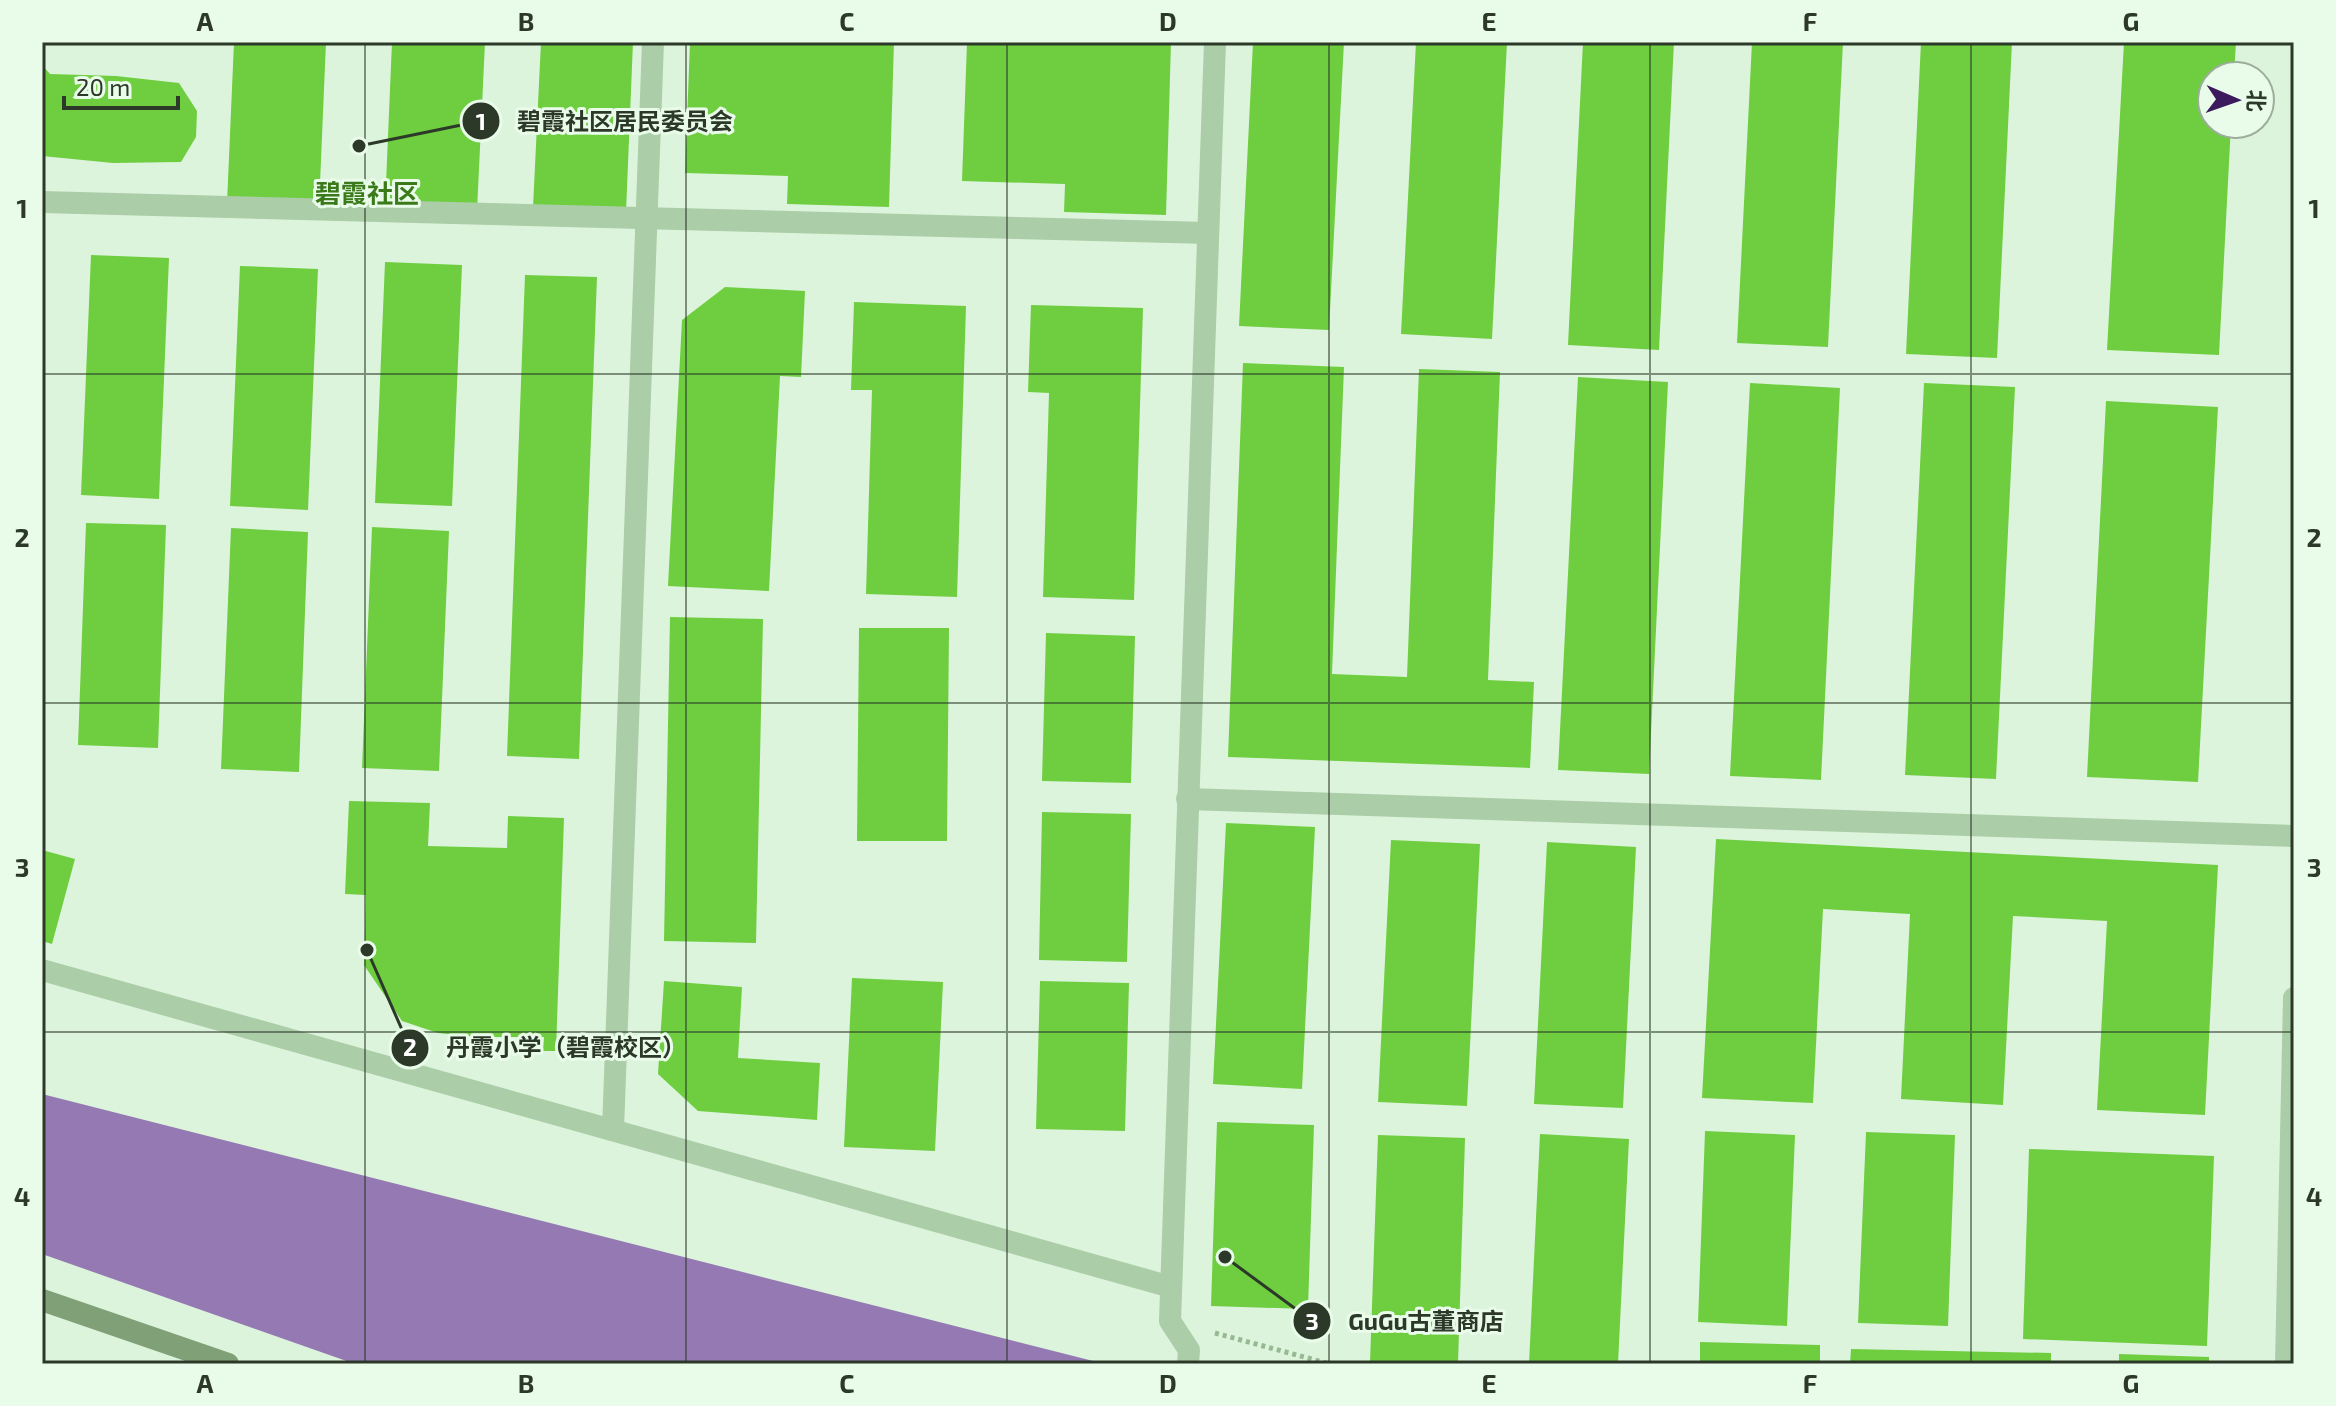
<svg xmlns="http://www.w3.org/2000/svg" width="2336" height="1406" font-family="'Exo 2','Noto Sans SC',sans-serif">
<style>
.water{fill:#9479b3}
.building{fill:#6ece40}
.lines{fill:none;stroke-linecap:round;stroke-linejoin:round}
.path{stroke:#96b991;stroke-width:5;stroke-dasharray:4 4;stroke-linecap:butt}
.minor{stroke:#abcda7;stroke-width:22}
.tertiary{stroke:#abcda7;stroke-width:22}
.secondary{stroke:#80a178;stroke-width:22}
.grid{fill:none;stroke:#2c3928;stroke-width:2;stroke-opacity:0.55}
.labels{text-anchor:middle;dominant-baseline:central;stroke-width:6;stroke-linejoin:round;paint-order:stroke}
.quarter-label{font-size:26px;font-weight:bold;fill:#3a7a1a;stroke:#e9fbe9}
.leader{fill:none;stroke:#2c3928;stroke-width:3}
.callout-dot{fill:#2c3928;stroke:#e9fbe9;stroke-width:3}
.mark-label{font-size:24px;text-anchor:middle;font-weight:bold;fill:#fff}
.callout-label{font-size:24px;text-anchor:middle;font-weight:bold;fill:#2c3928;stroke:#e9fbe9;stroke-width:6;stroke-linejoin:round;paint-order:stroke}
.neatline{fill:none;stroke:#2c3928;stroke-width:3}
.grid-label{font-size:26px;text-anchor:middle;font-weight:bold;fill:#2c3928}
</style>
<rect width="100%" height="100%" fill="#ddf4dc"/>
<path class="water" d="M42,1094l1063,270h-750l-313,-110z"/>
<g class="building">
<path d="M234,42h92l-7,165 -92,-4z"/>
<path d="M392,42h93l-8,169 -92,-4z"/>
<path d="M541,42h92l-7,170 -93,-5z"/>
<path d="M690,42h204l-5,165 -102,-3 1,-28 -103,-3z"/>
<path d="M967,42h204l-5,173 -102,-3 1,-28 -103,-3z"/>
<path d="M1253,42h91l-15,288 -90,-4z"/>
<path d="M1416,42h91l-15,297 -91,-5z"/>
<path d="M1583,42h91l-15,308 -91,-5z"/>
<path d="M1752,42h91l-15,305 -91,-4z"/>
<path d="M1921,42h91l-15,316 -91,-4z"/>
<path d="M2124,42h112l-2,34h-22v48h19l-12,231 -112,-5z"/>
<path d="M42,65l8,9 66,2 63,7 18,28 -1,26 -15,25 -68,1 -71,-7z"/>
<path d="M91,255l78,3 -10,241 -78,-4z"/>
<path d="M385,262l77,3 -10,241 -77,-3z"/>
<path d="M240,266l78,3 -10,241 -78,-4z"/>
<path d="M525,275l72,2 -18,482 -72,-3z"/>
<path d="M725,287l80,4 -4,86 -21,-1 -11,215 -101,-5 14,-266z"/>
<path d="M854,302l112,4 -9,291 -91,-3 6,-204h-21z"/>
<path d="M1031,305l112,3 -9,292 -91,-3 6,-204 -21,-1z"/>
<path d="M1243,363l101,4 -12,307 75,3 12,-308 81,3 -12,308 46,2 -4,86 -302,-11z"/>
<path d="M1578,377l90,5 -19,392 -91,-4z"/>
<path d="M1750,383l90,5 -19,392 -91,-4z"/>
<path d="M1924,383l91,4 -19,392 -91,-4z"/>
<path d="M2106,401l112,6 -20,375 -111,-5z"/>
<path d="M86,523l80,2 -8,223 -80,-3z"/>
<path d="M372,527l77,4 -10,240 -77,-3z"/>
<path d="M231,528l77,4 -9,240 -78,-3z"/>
<path d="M670,617l93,2 -7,324 -92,-2z"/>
<path d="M859,628h90l-2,213h-90z"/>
<path d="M1046,633l89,3 -4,147 -89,-2z"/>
<path d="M349,801l81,2 -2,43 79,2 1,-32 56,2 -8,233h-13l1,-14h-69l-37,-4 -36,-12 -38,-56 2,-70 -21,-1z"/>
<path d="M1042,812l89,2 -4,148 -88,-2z"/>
<path d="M1226,823l89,4 -13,262 -89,-5z"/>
<path d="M1716,839l502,26 -13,250 -108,-5 10,-189 -94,-5 -10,189 -102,-6 9,-185 -87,-5 -10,194 -111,-5z"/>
<path d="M1391,840l89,4 -13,262 -89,-4z"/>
<path d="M1547,842l89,5 -13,261 -89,-4z"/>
<path d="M42,850l33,9 -23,85 -10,-3z"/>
<path d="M852,978l91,4 -8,169 -91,-4z"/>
<path d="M664,981l78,6 -4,71 82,5 -3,57 -119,-9 -40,-37z"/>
<path d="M1040,981l89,2 -4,148 -89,-2z"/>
<path d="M1217,1122l97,3 -6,184 -97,-3z"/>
<path d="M1705,1131l90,4 -8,191 -89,-4z"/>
<path d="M1866,1132l89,3 -7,191 -90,-3z"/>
<path d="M1540,1134l89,5 -11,225h-89z"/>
<path d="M1378,1135l87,3 -7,226 -88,-1z"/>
<path d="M2029,1149l185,7 -7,190 -184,-7z"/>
<path d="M1700,1342l120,3v19h-120z"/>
<path d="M1851,1349l200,4v11h-201z"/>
<path d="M2119,1354l90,3v7h-90z"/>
</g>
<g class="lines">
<path class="path" d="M1215,1333l115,31"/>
<g class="minor">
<path d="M42,202l1166,31"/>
<path d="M1187,799l1107,37"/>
<path d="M42,970l1129,317"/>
<path d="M613,1130l40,-1088"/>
<path d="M1188,1364l1,-14 -19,-29 45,-1279"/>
</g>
<path class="tertiary" d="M2286,1364l8,-366"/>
<path class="secondary" d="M42,1300l186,64"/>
</g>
<path class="grid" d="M365,42v1322M686,42v1322M1007,42v1322M1329,42v1322M1650,42v1322M1971,42v1322M42,374h2252M42,703h2252M42,1032h2252"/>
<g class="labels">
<g class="quarter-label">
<text x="367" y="192">碧霞社区</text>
</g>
</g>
<path class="leader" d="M359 146L481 121M367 950L410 1048M1225 1257L1312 1321"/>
<g class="callout-dot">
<circle cx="359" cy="146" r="8"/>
<circle cx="367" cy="950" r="8"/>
<circle cx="1225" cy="1257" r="8"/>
<circle cx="481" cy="121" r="20"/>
<circle cx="410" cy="1048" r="20"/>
<circle cx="1312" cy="1321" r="20"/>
</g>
<g class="mark-label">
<text x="481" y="130">1</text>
<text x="410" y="1056">2</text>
<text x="1312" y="1330">3</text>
</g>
<g class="callout-label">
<text x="625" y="130">碧霞社区居民委员会</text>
<text x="566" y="1056">丹霞小学（碧霞校区）</text>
<text x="1426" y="1330">GuGu古董商店</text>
</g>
<rect width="2336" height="1406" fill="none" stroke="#e9fbe9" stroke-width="88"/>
<g transform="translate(2236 100) rotate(92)"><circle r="38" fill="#e9fbe9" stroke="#9dad9c" stroke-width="2"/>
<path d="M0-6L14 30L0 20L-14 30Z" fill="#3b1a5d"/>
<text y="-12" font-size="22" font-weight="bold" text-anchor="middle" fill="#2c3928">北</text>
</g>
<path d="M64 96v12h114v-12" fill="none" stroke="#2c3928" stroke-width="4"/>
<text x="76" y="96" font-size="24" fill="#2c3928" stroke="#e9fbe9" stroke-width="6" paint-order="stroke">20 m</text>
<rect x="44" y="44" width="2248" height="1318" class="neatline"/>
<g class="grid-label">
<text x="205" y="31">A</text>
<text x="526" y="31">B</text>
<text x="847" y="31">C</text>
<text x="1168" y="31">D</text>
<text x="1489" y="31">E</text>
<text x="1810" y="31">F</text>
<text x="2131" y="31">G</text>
<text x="22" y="218">1</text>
<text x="2314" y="218">1</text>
<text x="22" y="547">2</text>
<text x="2314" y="547">2</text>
<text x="22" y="877">3</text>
<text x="2314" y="877">3</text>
<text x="22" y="1206">4</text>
<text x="2314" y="1206">4</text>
<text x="205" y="1393">A</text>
<text x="526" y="1393">B</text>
<text x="847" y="1393">C</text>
<text x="1168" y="1393">D</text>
<text x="1489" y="1393">E</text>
<text x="1810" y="1393">F</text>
<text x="2131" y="1393">G</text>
</g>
</svg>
